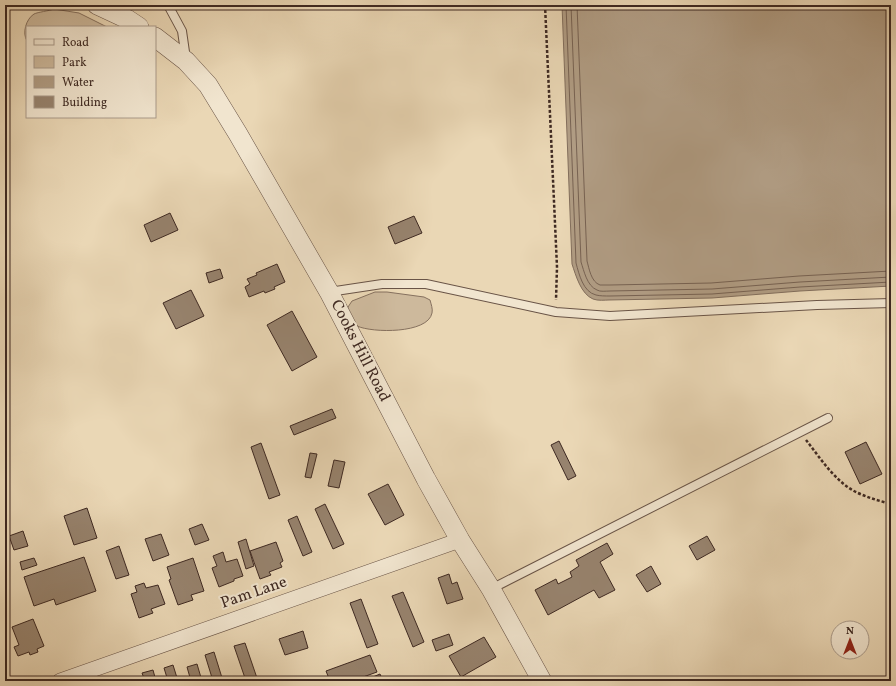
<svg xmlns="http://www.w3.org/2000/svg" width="896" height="686" font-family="Vollkorn,serif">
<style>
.green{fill:#cdb99c;stroke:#86715f}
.water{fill:#b09c83;stroke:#826e5c}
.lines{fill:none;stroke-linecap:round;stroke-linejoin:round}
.shore{stroke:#776252;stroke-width:1}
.building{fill:#97836e;stroke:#3e2922}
.service-casing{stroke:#695447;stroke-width:10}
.minor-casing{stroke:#695447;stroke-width:16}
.tertiary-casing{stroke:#695447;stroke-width:20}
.path{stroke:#3e2922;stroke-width:2.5;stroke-dasharray:3 2;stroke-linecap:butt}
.service{stroke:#f1e5cf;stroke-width:8}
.minor{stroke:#f1e5cf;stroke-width:15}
.tertiary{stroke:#f1e5cf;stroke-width:19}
.labels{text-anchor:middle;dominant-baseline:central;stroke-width:4;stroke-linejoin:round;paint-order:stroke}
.street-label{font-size:16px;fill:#3e2922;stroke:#f1e5cf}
</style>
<rect width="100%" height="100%" fill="#ead7b5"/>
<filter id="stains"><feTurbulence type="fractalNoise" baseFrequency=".005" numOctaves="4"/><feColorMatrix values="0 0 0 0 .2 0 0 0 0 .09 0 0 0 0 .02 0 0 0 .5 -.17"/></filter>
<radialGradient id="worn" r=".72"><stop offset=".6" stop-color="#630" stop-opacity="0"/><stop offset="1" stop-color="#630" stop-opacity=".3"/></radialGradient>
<g class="green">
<path d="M54,9l25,4 28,14h-80v14c-5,-8 -1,-22 7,-27 4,-2 15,-3 20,-5z"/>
<path d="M375,292h12l37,5 6,3c1,4 3,9 2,13 -4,21 -60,20 -75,13 -4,-3 -7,-8 -10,-12l1,-7 4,-6z"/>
</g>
<path class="water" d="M562,5h329v281l-91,5 -88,7 -103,2c-4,0 -11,1 -16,-1 -12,-5 -17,-23 -21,-35z"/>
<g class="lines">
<g class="shore">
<path d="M566,5l10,258c3,11 7,29 20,32 4,1 9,1 14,1l102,-2 88,-7 91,-5"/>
<path d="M571,5l10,257c3,9 6,24 16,28 3,2 9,1 13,1l102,-2 88,-7 91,-5"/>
<path d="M577,5l10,256c2,7 4,21 13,24 3,0 7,0 10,0l101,-2 88,-7 92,-5"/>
</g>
</g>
<g class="building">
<path d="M170,213l8,17 -27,12 -7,-17z"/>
<path d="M414,216l8,17 -27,11 -7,-17z"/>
<path d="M277,264l8,18 -11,5 1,2 -10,4 -1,-2 -15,6 -4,-10 5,-3 -3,-5 10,-4 -1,-2z"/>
<path d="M220,269l3,9 -14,5 -3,-10z"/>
<path d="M191,290l13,26 -28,13 -13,-26z"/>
<path d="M292,311l25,46 -25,14 -25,-46z"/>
<path d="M332,409l4,9 -42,17 -4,-9z"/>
<path d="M559,441l17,35 -8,4 -17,-35z"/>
<path d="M866,442l16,32 -22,10 -15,-32z"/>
<path d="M261,443l19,52 -11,4 -18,-52z"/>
<path d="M310,453l7,1 -6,24 -6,-1z"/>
<path d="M334,460l11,2 -6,26 -11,-2z"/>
<path d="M388,484l16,31 -19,10 -17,-31z"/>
<path d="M325,504l19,40 -11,5 -18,-40z"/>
<path d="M87,508l10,30 -23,7 -10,-29z"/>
<path d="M297,516l15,36 -9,4 -15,-36z"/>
<path d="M202,524l7,16 -14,5 -6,-16z"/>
<path d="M23,531l5,15 -14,4 -5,-14z"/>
<path d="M161,534l8,21 -16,6 -8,-22z"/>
<path d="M707,536l8,14 -18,10 -8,-14z"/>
<path d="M246,539l8,27 -8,3 -8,-27z"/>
<path d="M276,542l7,19 -3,2 2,4 -13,5 2,3 -11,4 -10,-28z"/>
<path d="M607,543l6,11 -13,8 15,28 -16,8 -5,-8 -46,25 -13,-25 21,-11 2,5 14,-7 -2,-5 9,-6 -3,-6z"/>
<path d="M119,546l10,29 -13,4 -10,-28z"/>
<path d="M223,552l3,10 11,-3 6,17 -9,3v2l-15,6 -7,-19 5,-2 -4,-10z"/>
<path d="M84,557l12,34 -40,14 -2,-6 -20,7 -10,-29z"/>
<path d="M34,558l3,7 -15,5 -2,-8z"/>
<path d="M193,558l11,33 -13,4 2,5 -15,5 -9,-25 2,-1 -4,-12z"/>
<path d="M651,566l10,18 -14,8 -11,-17z"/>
<path d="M449,574l3,10 5,-2 6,17 -16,5 -9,-26z"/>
<path d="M144,583l2,5 12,-3 7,19 -14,5 2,4 -14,5 -8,-24 6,-2 -2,-6z"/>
<path d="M403,592l21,50 -11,5 -21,-51z"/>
<path d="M361,599l17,45 -11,4 -17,-45z"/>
<path d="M33,619l11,27 -7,3 1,3 -8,3 -1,-3 -11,4 -4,-9 5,-2 -7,-18z"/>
<path d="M303,631l5,17 -23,7 -6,-16z"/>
<path d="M449,634l4,11 -17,6 -4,-11z"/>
<path d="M484,637l12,20 -35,20 -12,-21z"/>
<path d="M245,643l13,38h-12l-12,-35z"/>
<path d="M214,652l9,29h-10l-8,-26z"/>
<path d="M370,655l7,17 -25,9h-22l-4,-10z"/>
<path d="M197,664l5,17h-11l-4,-14z"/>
<path d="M173,665l5,16h-10l-4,-13z"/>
<path d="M153,670l3,11h-11l-3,-8z"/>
<path d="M380,674l3,7h-14l-1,-2z"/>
</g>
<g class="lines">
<defs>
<g id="service">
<path d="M168,5l14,26 4,28"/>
<path d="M329,292l53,-8h44l130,28 54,4 207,-11 74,-2"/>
<path d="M491,589l337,-171"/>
</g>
<path id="minor" d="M60,681l400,-141"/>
<g id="tertiary">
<path d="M97,5l30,14 12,8"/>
<path d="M155,37l31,24 22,24 30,49 91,158 97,187 34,61 31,49 51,92"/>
</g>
</defs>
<use href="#service" class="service-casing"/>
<use href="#minor" class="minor-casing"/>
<use href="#tertiary" class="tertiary-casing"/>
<g class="path">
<path d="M545,5l12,262 -1,33"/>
<path d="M806,440c15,19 30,43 52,53 11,5 22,8 33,11"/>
</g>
<use href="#service" class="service"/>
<use href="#minor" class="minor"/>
<use href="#tertiary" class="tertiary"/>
</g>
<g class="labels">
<g class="street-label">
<text transform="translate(360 351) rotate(63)">Cooks Hill Road</text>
<text transform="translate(254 593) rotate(-19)">Pam Lane</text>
</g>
</g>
<rect width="896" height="686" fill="none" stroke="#ead7b5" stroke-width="20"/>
<rect x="6" y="6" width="884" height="674" fill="none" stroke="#3e2922" stroke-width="2"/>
<rect x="10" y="10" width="876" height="666" fill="none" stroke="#3e2922"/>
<rect x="26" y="26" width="130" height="92" fill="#f1e5cf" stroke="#a99a8a"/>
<rect x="34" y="39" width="20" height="6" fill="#f1e5cf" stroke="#a99a8a"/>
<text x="62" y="46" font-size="12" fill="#3e2922">Road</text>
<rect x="34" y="56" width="20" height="12" fill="#cdb99c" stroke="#a99a8a"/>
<text x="62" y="66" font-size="12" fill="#3e2922">Park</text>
<rect x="34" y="76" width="20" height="12" fill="#b09c83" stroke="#a99a8a"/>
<text x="62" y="86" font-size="12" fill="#3e2922">Water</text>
<rect x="34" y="96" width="20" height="12" fill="#97836e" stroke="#a99a8a"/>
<text x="62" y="106" font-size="12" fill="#3e2922">Building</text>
<g transform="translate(850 640)"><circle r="19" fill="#f1e5cf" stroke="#a99a8a"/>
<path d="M0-3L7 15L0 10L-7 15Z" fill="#8f2418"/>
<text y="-6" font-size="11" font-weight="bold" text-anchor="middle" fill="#3e2922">N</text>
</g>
<rect width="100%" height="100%" filter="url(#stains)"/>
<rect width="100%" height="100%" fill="url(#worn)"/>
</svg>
